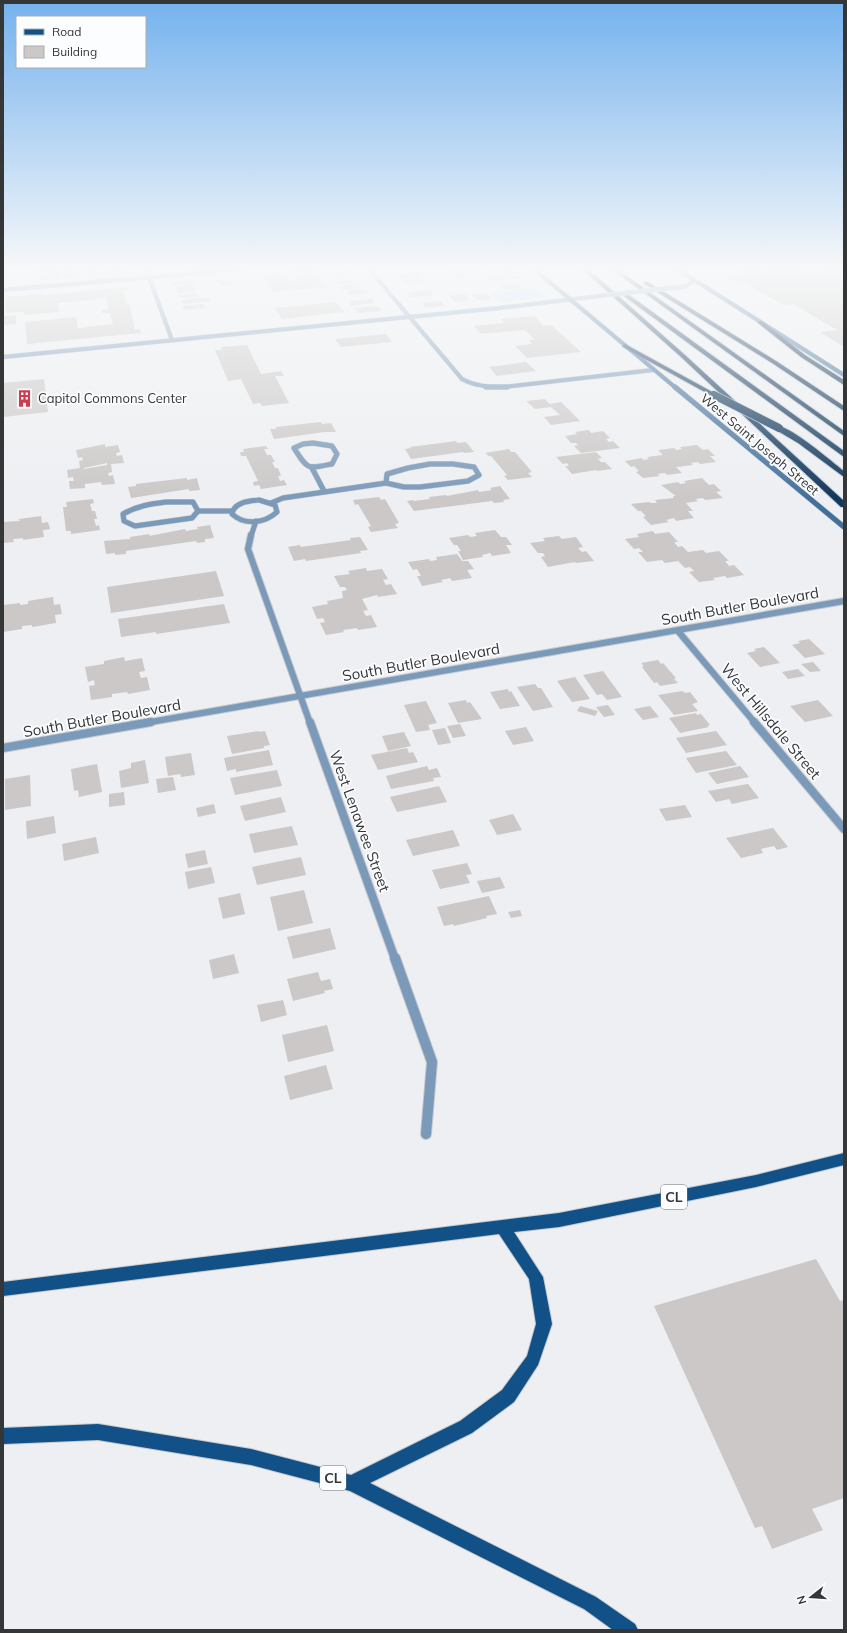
<svg xmlns="http://www.w3.org/2000/svg" width="847" height="1633" font-family="Mulish,sans-serif">
<style>
.green{fill:#c9e2fd}
.building{fill:#cbc8c7;fill-rule:evenodd}
.lines{fill:none;stroke-linecap:round;stroke-linejoin:round}
.minor-far4-casing{stroke:#c8cacd;stroke-width:5}
.minor-far3-casing{stroke:#c8cacd;stroke-width:6}
.minor-far2-casing{stroke:#c8cacd;stroke-width:8}
.minor-far1-casing{stroke:#c8cacd;stroke-width:10}
.minor-casing{stroke:#c8cacd;stroke-width:12}
.tertiary-casing{stroke:#c8cacd;stroke-width:5}
.secondary-far1-casing{stroke:#c8cacd;stroke-width:5}
.secondary-casing{stroke:#c8cacd;stroke-width:6}
.primary-casing{stroke:#c8cacd;stroke-width:2}
.motorway-casing{stroke:#c8cacd;stroke-width:2}
.minor-far4{stroke:#7b9aba;stroke-width:4}
.minor-far3{stroke:#7b9aba;stroke-width:5}
.minor-far2{stroke:#7b9aba;stroke-width:6}
.minor-far1{stroke:#7b9aba;stroke-width:8}
.minor{stroke:#7b9aba;stroke-width:10}
.tertiary{stroke:#7b9aba;stroke-width:4}
.secondary-far1{stroke:#42709d;stroke-width:4}
.secondary{stroke:#42709d;stroke-width:5}
.primary{fill:#115188;fill-rule:evenodd}
.motorway{fill:#11385d;fill-rule:evenodd}
.tertiary-bridge-casing{stroke:#c8cacd;stroke-width:5;stroke-linecap:butt}
.motorway-bridge-casing{stroke:#c8cacd;stroke-width:9;stroke-linecap:butt}
.tertiary-bridge{stroke:#7b9aba;stroke-width:4}
.motorway-bridge{stroke:#11385d;stroke-width:8}
.labels{text-anchor:middle;dominant-baseline:central;stroke-width:3.5;stroke-linejoin:round;paint-order:stroke}
.far-poi-label{font-size:13px;fill:#353637;stroke:#fbfdff;text-anchor:start}
.far-street-label{font-size:13px;fill:#353637;stroke:#fbfdff}
.shield{fill:#fbfdff;stroke:#707273;stroke-width:1}
.shield-label{font-size:14px;font-weight:bold;fill:#353637}
.street-label{font-size:15px;fill:#353637;stroke:#fbfdff}
</style>
<rect width="100%" height="100%" fill="#edeff2"/>
<path class="green" d="M537,288l10,9 -47,5 -10,-9z"/>
<g class="building">
<path d="M38,269h21l2,10 -21,1z"/>
<path d="M75,269l1,8 -11,1 -2,-8z"/>
<path d="M86,269h10l1,6 -12,1 -2,-6z"/>
<path d="M106,269h18v4l-13,1v-2h-4z"/>
<path d="M313,269l13,18 -52,5 -11,-18 21,-2 7,11 8,-1 -8,-11z"/>
<path d="M451,269h9l6,8 -9,1z"/>
<path d="M509,269l6,5 -22,2 -5,-4z"/>
<path d="M735,269h65l3,2 41,-2v78l-24,-15 17,-2 -44,-26 -10,1 -38,-22 -5,1 -15,-9 17,-2z"/>
<path d="M478,270l4,5h-9l-4,-4z"/>
<path d="M350,271l2,3 -15,2 -2,-3z"/>
<path d="M418,273l3,4 -21,2 -3,-4z"/>
<path d="M519,275l4,3 -34,3 -3,-3z"/>
<path d="M420,278l3,4 -18,2 -3,-4z"/>
<path d="M229,279l4,6 -13,1 -3,-6z"/>
<path d="M193,280l2,3 -23,2 -1,-3z"/>
<path d="M353,280l3,3 -15,1 -2,-3z"/>
<path d="M518,283l5,4 -18,2 -5,-4z"/>
<path d="M191,284l2,4 -13,2 14,-2 1,4 -17,1 -3,-8z"/>
<path d="M359,284l3,4 -20,2 -3,-4z"/>
<path d="M127,287l1,3 -5,1 4,13 2,-1 6,27 5,-1 1,4 -114,11 -2,-22 51,-5 2,11 35,-4 -3,-11h-8l-1,-3 8,-1 -3,-11 -48,5 1,9 -34,3 -1,-3 -18,1 -1,-16 33,-3 7,1z"/>
<path d="M365,289l4,4 -20,2 -3,-5z"/>
<path d="M430,290l4,5 -23,2 -4,-5z"/>
<path d="M197,293l2,4 -19,1 -2,-3z"/>
<path d="M485,293l7,6 -14,1 -6,-5z"/>
<path d="M465,294l6,6 -16,2 -6,-6z"/>
<path d="M209,297l2,4 -28,3 -2,-4z"/>
<path d="M372,299l3,4 -24,3 -3,-5z"/>
<path d="M441,301l4,5 -19,2 -5,-5z"/>
<path d="M336,302l8,10 -62,7 -7,-11z"/>
<path d="M203,304l2,4 -21,2 -2,-4z"/>
<path d="M378,306l4,5 -24,2 -4,-5z"/>
<path d="M16,315v9l-13,1v-9z"/>
<path d="M534,316l10,10 7,-1 30,27 -54,6 -12,-12 17,-2 -3,-4h6l-10,-10 -44,4 -7,-8 31,-3 -4,-4z"/>
<path d="M386,334l6,8 -51,5 -6,-8z"/>
<path d="M247,345l14,29 20,-3 3,5h-9l14,27 -27,3 -2,-3 -7,1 -12,-25 -13,2 -13,-31h7l-1,-3z"/>
<path d="M526,362l10,9 -39,5 -8,-9z"/>
<path d="M44,379l4,33 -45,5v-34z"/>
<path d="M545,399l5,5 11,-2 19,19 -29,4 -7,-8 16,-2 -9,-8 -16,2 -9,-8z"/>
<path d="M321,422l1,2 9,-1 5,9h-11l-51,7 -4,-10h6v-2z"/>
<path d="M589,430l2,3 12,-2 7,7 -4,1 3,3 4,-1 7,7 -39,5 -7,-7 4,-1 -2,-2h-5l-6,-7 12,-2 -2,-2z"/>
<path d="M456,441l1,2 9,-1 8,10 -10,1 -1,-1 -52,7 -6,-10 6,-1 -1,-1z"/>
<path d="M105,444v3l13,-2 2,7 -4,1 1,3 5,-1 2,8 -13,1 1,8 -4,1 1,3 4,-1 2,9 -13,1 -1,-3 -16,2v4l-15,1 -1,-8h5l-1,-4 -5,1 -1,-8 13,-2 -1,-7 4,-1 -1,-3 -4,1 -2,-8zM107,463v2l-23,4v-1z"/>
<path d="M697,445l6,5 5,-1 7,7h-5l6,6 -16,2 -2,-2 -7,1 2,2 -17,2 6,6 -15,2 -2,-2 -8,1 3,2 -17,2 -7,-6 3,-1 -5,-5 -3,1 -6,-6 17,-3 1,2 6,-1 -2,-2 16,-2 -5,-5 16,-2 2,2 6,-1 -2,-2z"/>
<path d="M266,446l2,3h-4l3,6h4l4,7h-3l3,6h3l3,8h-3l2,5 4,-1 3,5 -26,4 -2,-4 -5,1 -1,-4 5,-1 -12,-25h-5l-1,-4h4l-1,-3z"/>
<path d="M509,449l2,3h4l17,20 -4,1 4,4 -24,3 -4,-4 3,-1 -16,-19h-2l-4,-3z"/>
<path d="M596,452l6,6 -4,1 3,3h4l7,7 -15,2 -1,-1 -24,4 -7,-8h4l-2,-3 -4,1 -7,-7z"/>
<path d="M187,478v2l10,-2 3,12 -11,1v-2l-58,9 -3,-11 8,-1v-2z"/>
<path d="M702,478l7,7 5,-1 7,7 -5,1 7,6 -18,2 -2,-2 -8,1 3,2 -12,2 7,8h-5l6,7 -18,3 -2,-3 -8,2 3,2 -18,3 -8,-8 3,-1 -5,-5h-3l-7,-7 18,-2 2,1h6l-2,-3 19,-2 -1,-2h3l-15,-11 17,-3 2,2 6,-1 -2,-2z"/>
<path d="M500,486l10,13 -7,1 1,2 -10,1 -2,-2 -78,10 -7,-10 6,-1 1,1 16,-2 -1,-2 17,-2 1,1 31,-6 1,2 13,-2 -2,-2z"/>
<path d="M379,497l2,3 4,-1 14,24 -4,1 3,4 -27,4 -3,-5 3,-1 -13,-22 -3,1 -2,-5z"/>
<path d="M93,499l1,4 -4,1 2,7h3l2,8h-3l2,7 3,-1 1,5 -29,4v-3h-5l-3,-24h4l-1,-5z"/>
<path d="M41,516l1,7 6,-1 2,7 -7,1 1,7 -21,3v-2l-10,1 1,3 -11,1v-21l17,-1 -1,-2z"/>
<path d="M210,525l4,13 -9,1v3l-8,1 -1,-2 -70,10v3l-11,1v-2l-9,1 -2,-13 26,-2v-2l20,-3 -1,2 36,-7 1,2 12,-2 -1,-2z"/>
<path d="M495,530l6,7h5l6,8h-6l5,8 -19,3 -2,-3 -8,2 1,2 -20,3 -5,-9h3l-4,-6h-3l-5,-7 19,-3 2,2 7,-1 -2,-3z"/>
<path d="M653,531l2,3 14,-2 9,10h-4l4,5 4,-1 6,6 15,-2 3,3 13,-2 10,10h-4l4,5 5,-1 10,10 -17,3 -2,-2 -12,2 2,2 -16,2 -10,-10 5,-1 -4,-4 -5,1 -7,-7 -13,2 -3,-3 -15,2 -9,-10h5l-4,-4 -5,1 -9,-10 14,-2 -2,-3z"/>
<path d="M559,536l3,3 14,-2 7,10 -5,1 4,4 4,-1 8,10 -18,2 -1,-1 -27,5 -7,-10 4,-1 -2,-3h-5l-8,-10 15,-2 -2,-3z"/>
<path d="M360,537l8,13 -8,1 1,2 -55,8 -1,-2 -11,2 -6,-14 12,-2 1,2 50,-7 -1,-2z"/>
<path d="M457,554l5,7h6l6,8 -7,1 5,8 -20,3 -2,-3 -9,2 2,2 -21,4 -5,-10h4l-4,-7 -4,1 -5,-8 21,-3 1,2 7,-1 -1,-3z"/>
<path d="M366,568l1,3 15,-2 6,10 -5,1 3,5 5,-1 6,10 -19,3 -1,-2 -15,4 6,11 -5,1 3,5 5,-1 6,12 -19,3 -1,-2 -14,2 1,2 -18,3 -6,-12 5,-1 -2,-4 -6,1 -5,-12 16,-3 -1,-3 16,-3 -1,-7 5,-1 -2,-3h-5l-6,-11 16,-2 -2,-3z"/>
<path d="M216,571l8,25 -113,17 -4,-26z"/>
<path d="M53,597l1,8 6,-1 2,10 -7,1 1,8 -24,4v-2l-10,1v3l-19,3v-27l17,-2v2l8,-1v-3z"/>
<path d="M224,604l6,19 -74,11v-2l-35,5 -3,-18z"/>
<path d="M809,639l16,15 -20,4 -13,-13 8,-2 -2,-2z"/>
<path d="M764,647l16,16 -20,4 -13,-14 9,-2 -2,-2z"/>
<path d="M124,657l1,4 17,-3 3,13 -6,1 2,6 6,-1 3,13 -22,4 -1,-2 -15,2v3l-21,3 -2,-14 6,-1 -1,-5 -6,2 -3,-15 19,-3v-3z"/>
<path d="M658,660l3,4 2,-1 13,15 -2,1 4,4 -18,3 -3,-4 -3,1 -12,-16 2,-1 -3,-3z"/>
<path d="M813,662l8,9 -11,1 -9,-8z"/>
<path d="M798,669l7,7 -17,3 -6,-7z"/>
<path d="M603,671l19,26 -15,3 -5,-6 -5,1 -14,-20z"/>
<path d="M575,677l15,22 -18,3 -15,-21z"/>
<path d="M535,684l3,4h3l12,19 -20,4 -16,-24z"/>
<path d="M508,689l1,3 2,-1 9,15 -20,3 -10,-17z"/>
<path d="M682,691l3,2 5,-1 8,10 -6,2 6,7 -24,4 -16,-20z"/>
<path d="M466,700l1,3 3,-1 12,17 -24,4 -10,-20z"/>
<path d="M818,700l15,16 -28,6 -15,-16z"/>
<path d="M426,701l11,22 -9,2 2,5 -14,2 -12,-27z"/>
<path d="M608,705l7,10 -11,2 -8,-10z"/>
<path d="M580,706l18,5 -3,5 -18,-5z"/>
<path d="M650,706l9,11 -16,3 -9,-11z"/>
<path d="M696,713l1,2 4,-1 9,11 -3,1 2,1 -29,6 -11,-15z"/>
<path d="M460,724l6,12 -13,2 -6,-12z"/>
<path d="M526,727l8,14 -21,4 -8,-14z"/>
<path d="M445,728l6,15 -13,2 -6,-15z"/>
<path d="M259,731v1l6,-1 5,14 -6,1v2l-32,6 -5,-18z"/>
<path d="M716,731l11,14 -41,8 -10,-15z"/>
<path d="M404,732l7,14 -23,5 -6,-15z"/>
<path d="M407,748l2,5 4,-1 5,10 -40,8 -7,-15z"/>
<path d="M269,750l4,15 -37,7v-3l-9,2 -3,-13z"/>
<path d="M726,751l11,14 -41,8 -10,-15z"/>
<path d="M191,753l4,22 -14,2 -1,-3 -12,2 -3,-19z"/>
<path d="M145,760l4,23 -28,5 -2,-17 12,-3v-5z"/>
<path d="M97,764l5,28 -23,5 -1,-7 -4,1 -3,-22z"/>
<path d="M427,766l2,4 8,-2 4,9 -8,1 1,3 -43,8 -5,-13z"/>
<path d="M740,766l9,11 -32,7 -9,-11z"/>
<path d="M277,770l5,16 -47,9 -5,-17z"/>
<path d="M30,775l1,31 -26,4v-31z"/>
<path d="M173,777l3,13 -18,3 -2,-14z"/>
<path d="M748,784l11,14 -27,6 -3,-5 -13,3 -8,-11z"/>
<path d="M439,786l8,16 -50,10 -7,-15z"/>
<path d="M124,792l1,13 -16,2v-13z"/>
<path d="M281,797l5,15 -41,9 -5,-15z"/>
<path d="M214,804l2,9 -18,4 -2,-9z"/>
<path d="M685,805l7,12 -26,4 -7,-12z"/>
<path d="M513,814l9,16 -25,5 -8,-15z"/>
<path d="M54,816l2,17 -29,6 -1,-18z"/>
<path d="M292,826l6,19 -44,8 -5,-19z"/>
<path d="M773,828l15,19 -11,3 -3,-4 -13,3 2,4 -22,5 -15,-20z"/>
<path d="M453,830l7,16 -47,10 -7,-16z"/>
<path d="M96,837l3,16 -35,8 -2,-17z"/>
<path d="M205,850l3,14 -20,4 -3,-14z"/>
<path d="M301,857l5,18 -49,10 -5,-18z"/>
<path d="M467,863l5,11 -6,1 4,8 -30,6 -8,-19z"/>
<path d="M211,867l4,16 -27,6 -3,-17z"/>
<path d="M500,877l5,11 -23,5 -5,-12z"/>
<path d="M304,890l9,33 -35,8 -8,-34z"/>
<path d="M240,893l5,21 -22,5 -5,-21z"/>
<path d="M489,896l8,18 -11,2 1,2 -33,8 -1,-2 -9,2 -7,-19z"/>
<path d="M520,910l2,6 -11,2 -3,-6z"/>
<path d="M330,928l6,21 -43,10 -6,-22z"/>
<path d="M234,954l5,19 -26,6 -4,-19z"/>
<path d="M318,972l3,9 9,-2 3,10 -9,2 1,2 -32,8 -6,-22z"/>
<path d="M283,1000l4,15 -26,7 -4,-17z"/>
<path d="M327,1025l7,26 -46,11 -6,-27z"/>
<path d="M326,1065l7,24 -43,11 -6,-24z"/>
<path d="M816,1259l24,42 4,-1v198l-32,11 11,21 -51,19 -10,-23 -7,2 -101,-222z"/>
</g>
<g class="lines">
<defs>
<g id="minor-far4">
<path d="M369,269l93,110c13,7 26,8 41,8l150,-17"/>
<path d="M3,290l240,-21"/>
</g>
<g id="minor-far3">
<path d="M486,387h21"/>
<path d="M313,443l19,3 5,8 -5,10c-25,5 -24,6 -38,-16l9,-4z"/>
<path d="M430,464h23l21,3 5,8 -11,6 -48,6h-16l-18,-4 1,-9 21,-6z"/>
<path d="M312,468l12,23"/>
<path d="M259,500l16,5 2,7c-12,11 -32,14 -45,2 2,-12 17,-13 27,-14z"/>
<path d="M166,502h27l5,9 -6,7 -57,8 -11,-5 -1,-7c14,-8 27,-10 43,-12z"/>
<path d="M271,503l12,-5 103,-15"/>
<path d="M198,511h34"/>
<path d="M251,536l5,-15"/>
</g>
<g id="minor-far2">
<path d="M251,535l-3,14 62,174"/>
<path d="M678,631l77,92"/>
<path d="M145,723l699,-122"/>
</g>
<g id="minor-far1">
<path d="M310,722l85,237"/>
<path d="M754,722l90,107"/>
<path d="M3,748l148,-26"/>
</g>
<path id="minor" d="M395,958l37,104 -6,72"/>
<g id="tertiary">
<path d="M146,269l26,71"/>
<path d="M671,288l13,-1 8,-5 -1,-3"/>
<path d="M3,357l497,-49 107,-13"/>
</g>
<g id="secondary-far1">
<path d="M534,269l142,119"/>
<path d="M677,269l167,106"/>
</g>
<path id="secondary" d="M675,387l169,140"/>
<path id="primary" d="M844,1153v12l-88,22 -197,40 -45,5 29,45 9,47 -14,41 -24,37 -42,31 -102,50 226,114 39,27 3,6h-25l-29,-21 -234,-118 -99,-26 -153,-25 -95,4v-16l95,-4 153,25 100,26 109,-54 42,-31 25,-34 9,-32 -7,-45 -30,-45 -496,62v-14l556,-69 197,-38z"/>
<g id="motorway">
<path d="M582,269h6l97,86 159,146v6h-3l-160,-150z"/>
<path d="M611,269h6l227,162v5z"/>
<path d="M644,282h4l128,79 68,45v5l-72,-48 -128,-79z"/>
<path d="M621,292h4l219,159v6l-223,-163z"/>
<path d="M758,321h4l43,34 39,25v5l-43,-28 -43,-34z"/>
<path d="M625,344l91,50 1,1 -5,1 -89,-49 -1,-1z"/>
<path d="M776,426c13,-2 56,36 68,45v6l-46,-34 -22,-13z"/>
</g>
</defs>
<use href="#minor-far4" class="minor-far4-casing"/>
<use href="#minor-far3" class="minor-far3-casing"/>
<use href="#minor-far2" class="minor-far2-casing"/>
<use href="#minor-far1" class="minor-far1-casing"/>
<use href="#minor" class="minor-casing"/>
<use href="#tertiary" class="tertiary-casing"/>
<use href="#secondary-far1" class="secondary-far1-casing"/>
<use href="#secondary" class="secondary-casing"/>
<use href="#primary" class="primary-casing"/>
<use href="#motorway" class="motorway-casing"/>
<use href="#minor-far4" class="minor-far4"/>
<use href="#minor-far3" class="minor-far3"/>
<use href="#minor-far2" class="minor-far2"/>
<use href="#minor-far1" class="minor-far1"/>
<use href="#minor" class="minor"/>
<use href="#tertiary" class="tertiary"/>
<use href="#secondary-far1" class="secondary-far1"/>
<use href="#secondary" class="secondary"/>
<use href="#primary" class="primary"/>
<use href="#motorway" class="motorway"/>
<defs>
<path id="tertiary-bridge" d="M607,295l64,-7"/>
<path id="motorway-bridge" d="M714,395l65,33"/>
</defs>
<use href="#tertiary-bridge" class="tertiary-bridge-casing"/>
<use href="#motorway-bridge" class="motorway-bridge-casing"/>
<use href="#tertiary-bridge" class="tertiary-bridge"/>
<use href="#motorway-bridge" class="motorway-bridge"/>
</g>
<linearGradient id="sky" x2="0" y2="1"><stop stop-color="#74b2ee"/><stop offset="0.54" stop-color="#f7f8f9"/><stop offset="1" stop-color="#f7f8f9" stop-opacity="0"/></linearGradient>
<rect width="847" height="498" fill="url(#sky)"/>
<defs>
<symbol id="building-bare" viewBox="-9 -9 18 18"><path d="M-4-6H4V6H1V3H-1V6H-4ZM-2.5-4.3h1.7v1.8h-1.7ZM.8-4.3h1.7v1.8H.8ZM-2.5-1h1.7V.8h-1.7ZM.8-1h1.7V.8H.8Z" fill="#cd3c4f" stroke="#fbfdff" stroke-width="2.5" paint-order="stroke"/></symbol>
</defs>
<g fill-rule="evenodd">
<use href="#building-bare" x="12" y="386" width="25" height="25"/>
</g>
<g class="labels">
<g class="far-poi-label">
<text x="38" y="398">Capitol Commons Center</text>
</g>
<g class="far-street-label">
<text transform="translate(760 444) rotate(40)">West Saint Joseph Street</text>
</g>
<g class="shield">
<rect x="661" y="1185" width="26" height="24" rx="3"/>
<rect x="320" y="1466" width="26" height="24" rx="3"/>
</g>
<g class="shield-label">
<text x="674" y="1197">CL</text>
<text x="333" y="1478">CL</text>
</g>
<g class="street-label">
<text transform="translate(740 606) rotate(-10)">South Butler Boulevard</text>
<text transform="translate(421 662) rotate(-10)">South Butler Boulevard</text>
<text transform="translate(102 718) rotate(-10)">South Butler Boulevard</text>
<text transform="translate(771 721) rotate(50)">West Hillsdale Street</text>
<text transform="translate(360 821) rotate(70)">West Lenawee Street</text>
</g>
</g>
<rect width="847" height="1633" fill="none" stroke="#353637" stroke-width="8"/>
<rect x="16" y="16" width="130" height="52" fill="#fbfdff" stroke="#acadaf"/>
<rect x="24" y="29" width="20" height="6" fill="#115188" stroke="#acadaf"/>
<text x="52" y="36" font-size="12" fill="#353637">Road</text>
<rect x="24" y="46" width="20" height="12" fill="#cbc8c7" stroke="#acadaf"/>
<text x="52" y="56" font-size="12" fill="#353637">Building</text>
<g transform="translate(811 1597) rotate(253)" stroke="#fbfdff" stroke-width="3" paint-order="stroke">
<path d="M0-3L7 15L0 10L-7 15Z" fill="#353637"/>
<text y="-6" font-size="11" font-weight="bold" text-anchor="middle" fill="#353637">N</text>
</g>
</svg>
